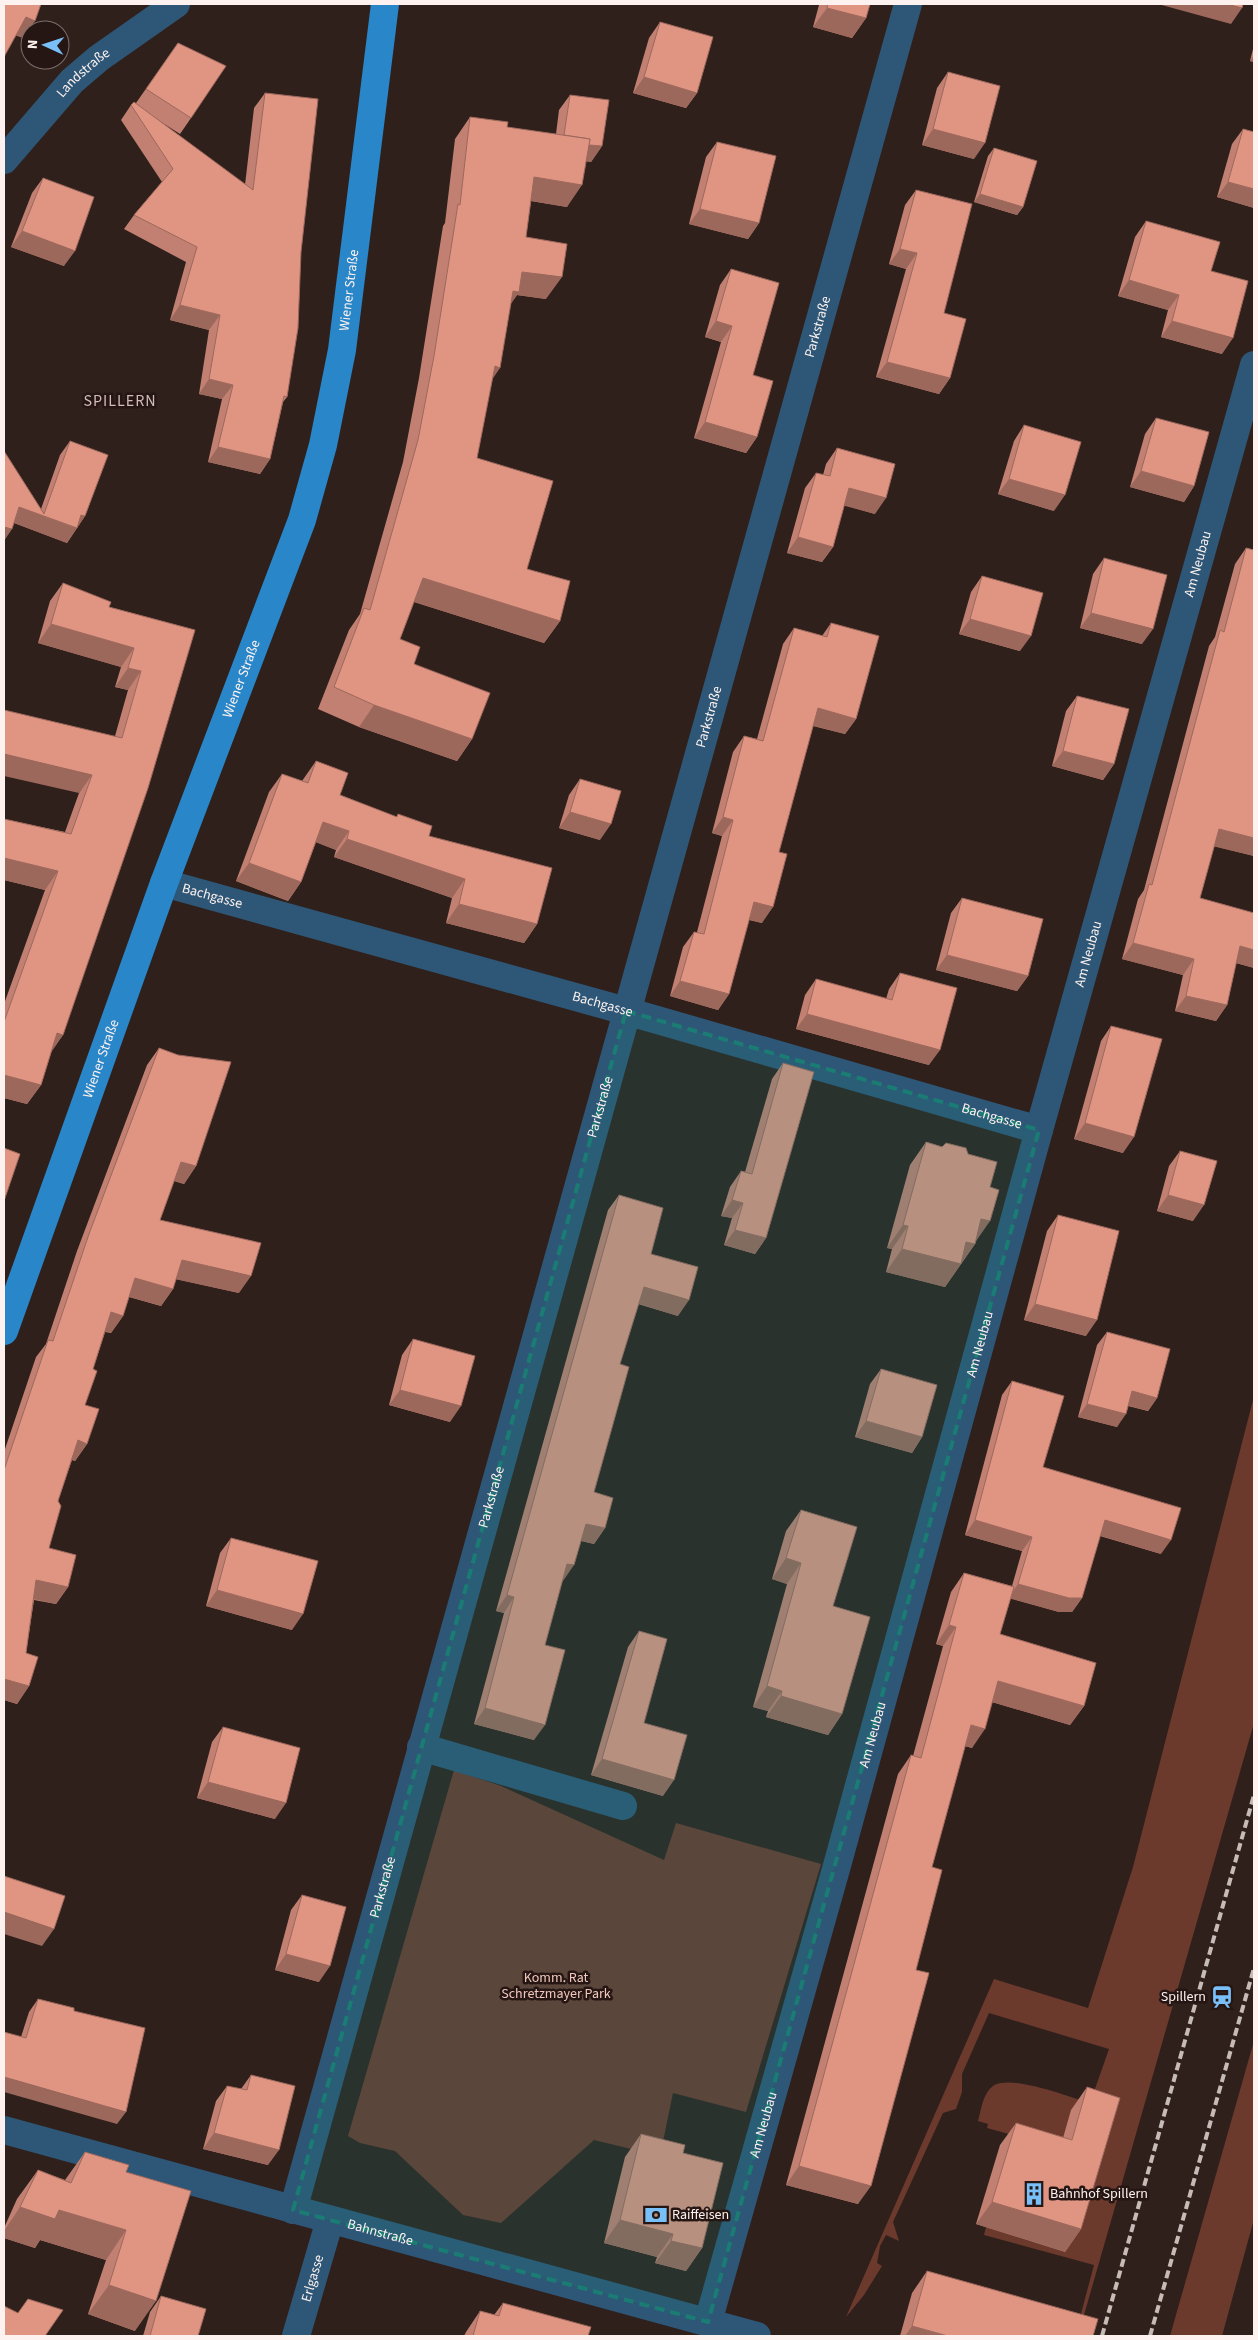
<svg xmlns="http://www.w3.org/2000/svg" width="1258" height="2340" font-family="'Source Sans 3',sans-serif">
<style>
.green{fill:#6c392d}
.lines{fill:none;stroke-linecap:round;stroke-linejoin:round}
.minor{stroke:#2e5777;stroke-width:28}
.major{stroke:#2987c9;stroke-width:28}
.rail{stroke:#c7bbb8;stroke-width:4;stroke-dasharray:8 4;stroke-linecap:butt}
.wall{fill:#c18071}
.shaded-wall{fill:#9d685c}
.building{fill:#e09583;stroke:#9d685c}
.marked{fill:#1b7c74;fill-opacity:0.2;stroke:#1b7c74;stroke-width:4;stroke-dasharray:10 6;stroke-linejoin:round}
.labels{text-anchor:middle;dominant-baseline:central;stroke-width:5;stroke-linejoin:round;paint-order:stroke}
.street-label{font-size:14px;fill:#fdf2ef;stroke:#251613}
.park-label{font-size:14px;fill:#f3c9bf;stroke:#251613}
.poi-label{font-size:14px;fill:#fdf2ef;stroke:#251613;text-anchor:start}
.quarter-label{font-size:16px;letter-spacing:1px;fill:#d1bcb7;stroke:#251613}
</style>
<rect width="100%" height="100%" fill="#2f201c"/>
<g class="green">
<path d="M1254,1396v327l-172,599 -4,3 16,-60 -110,-30 2,-8 79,25 -5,-104 -73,-20 1,-4 -10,-3c3,-11 5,-28 15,-35 18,-12 76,11 97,17l19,-54 -120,-36 -27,61v18l-6,17 -13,4 -50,109 6,19 -13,-6 -6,11 -3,17 5,3 -18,29 -18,22 148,-338 94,29 45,-141z"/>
<path d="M454,1770l47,16 163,74 12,-37 145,41 -75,248 -73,-19 -13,63 -66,-16 -93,83 -38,-8 -68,-64 -35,-8 -12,-7z"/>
<path d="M1254,2041v178l-32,117h-52z"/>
</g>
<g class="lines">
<g class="minor">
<path id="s1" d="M4,160l68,-79 27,-23 77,-54"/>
<path id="s2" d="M164,883l462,128 413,119"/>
<path d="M421,1747l202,59"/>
<path id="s3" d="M4,2130l753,206"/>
<path id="s4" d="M293,2210l615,-2206"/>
<path id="s5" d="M708,2322l130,-460 201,-732 215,-765"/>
<path id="s6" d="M296,2336l34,-116"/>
</g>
<path class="major" id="s7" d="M4,1331l160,-448 138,-363 21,-75 19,-95 43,-346"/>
<g class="rail">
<path d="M1102,2336l152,-541"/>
<path d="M1150,2336l104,-368"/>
</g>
</g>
<g class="wall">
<path d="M816,4h54l-4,14 -14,20 -39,-11 6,-22z"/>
<path d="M660,22l37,71 -11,15 -53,-15 16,-55z"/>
<path d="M178,43l13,75 -11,16 -22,-14 87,65 9,-77 11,-15 36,159 -14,145 -4,5 -13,57 -10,15 -52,-12 14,-63 -23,-5 10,-64 -39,-10 16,-58 -62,-33 10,-14 28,-33 -41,-62 10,-15 5,-2z"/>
<path d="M1254,45v17l-4,-1z"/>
<path d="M948,72l26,87 -52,-14 15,-57z"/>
<path d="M570,95l32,51 -11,16 -5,-1 -19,46 -36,-6 -5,36 20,62 -29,-4 -6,8 -19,76 -15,79 50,111 33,52 -16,22 -130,-41 -14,37 14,25 58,75 -15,22 -98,-34 -41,-18 31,-79 11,-16 43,-152 16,-84 24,-152 2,-3 10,-84 15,-22 37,10 49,7 3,-24z"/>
<path d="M1243,129l11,3v76l-37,-11 15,-53z"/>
<path d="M717,142l42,81 -11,16 -59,-15 17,-67z"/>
<path d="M994,148l29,59 -6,8 -43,-13 14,-46z"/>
<path d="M43,178l21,88 -53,-19 21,-54z"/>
<path d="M916,190l28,123 6,65 -11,16 -63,-17 30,-108 -17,-5 16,-59z"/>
<path d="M1146,221l65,50 11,83 -61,-17 7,-27 -50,-14 17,-59z"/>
<path d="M731,269l26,168 -11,16 -52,-15 27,-96 -16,-5 15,-52z"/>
<path d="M1156,418l38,68 -10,16 -54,-15 15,-53z"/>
<path d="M1024,425l30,86 -56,-17 16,-53z"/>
<path d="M70,441l15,75 -18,27 -53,-20 -10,-72 37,58 19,-54z"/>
<path d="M837,448l38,66 -31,-9 -11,42 -11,15 -35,-9 18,-65 11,-15 7,2 3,-11z"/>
<path d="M1246,548l8,2v306l-40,-10 -14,52 54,15v55l-18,-5 -9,42 -11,16 -41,-10 8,-36 -61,-16 16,-60 6,-9 65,-244 6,-9 20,-73z"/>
<path d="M1104,558l38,86 -62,-16 13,-54z"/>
<path d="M982,576l38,75 -61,-17 12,-42z"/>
<path d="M63,583l46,24 86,23 -132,405 -11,15 -11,35 -14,19 -23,-6v-94l41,-114 -41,-10v-61l61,13 14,-39 36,-57 13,-46 -13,-3 6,-20 -83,-24 12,-42z"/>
<path d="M831,623l25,96 -11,15 -32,-8 -34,126 -17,71 -13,-3 -20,74 -11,16 -48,-14 13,-49 11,-15h3l25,-96 -10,-3 21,-81 11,-16 13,3 26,-95 11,-16 28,8z"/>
<path d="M1077,696l37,68 -11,16 -51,-14 14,-55z"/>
<path d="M316,761l24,34 56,22 2,-3 31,22 108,88 -13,19 -78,-20 6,-25 -118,-41 2,-7 -20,-8 -15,40 -13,19 -52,-20 33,-89 13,-18 20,7z"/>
<path d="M580,779l20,61 -41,-12 10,-33z"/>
<path d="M962,898l66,78 -11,15 -81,-21 15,-57z"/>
<path d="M900,973l29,92 -133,-36 9,-34 11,-16 70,20 3,-10z"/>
<path d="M1111,1026l12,127 -49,-14 27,-98z"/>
<path d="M159,1048l37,118 -12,18 -10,-3 -14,39 79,73 -63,-14 -3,10 -12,17 -32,-9 -6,19 -12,17 -6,-1 -12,37 -8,36 2,39 -12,17 -3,-1 -14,41 -9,47 19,39 -12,17 -22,-4 -8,53 3,33 -12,18 -13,-4v-248l32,-95 10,-13 31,-93 70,-186z"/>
<path d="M783,1063l-17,175 -11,16 -31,-9 8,-27 -11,-2 9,-29 11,-16 4,1 27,-93z"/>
<path d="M926,1142l42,12 7,88v2l-30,43 -59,-15 6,-23 -5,-1 23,-83z"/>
<path d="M1180,1151l13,70 -36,-10 12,-45z"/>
<path d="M619,1195l32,59 27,62 -40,-12 -18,60 -26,128 11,36 -11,16 -13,-3 -19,40 -17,64 -11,95 -60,-16 30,-111 -8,-2 112,-401z"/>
<path d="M1058,1215l28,121 -62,-16 23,-89z"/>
<path d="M1107,1332l50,66 -9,13 -20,-5 -11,21 -39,-10 19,-72z"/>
<path d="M413,1339l37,83 -61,-17 13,-50z"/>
<path d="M881,1369l41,68 -10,16 -57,-16 15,-53z"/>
<path d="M1012,1381l31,86 118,87 -61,-18 -18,62 -10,14h-13l-49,-14 -10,36 84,72 -14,19 -78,-23 -20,46 -7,-2 -33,121 -16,103 -58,234 -72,-19 112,-411 13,-19 2,1 30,-110 -7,-2 15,-52 13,-19 48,13 10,-35 -57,-16 37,-140z"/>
<path d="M801,1510l32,96 9,108 -14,21 -62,-18 2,-6 -15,-4 34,-123 -15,-5 14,-48z"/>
<path d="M231,1538l61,92 -86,-24 14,-53z"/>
<path d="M639,1631l5,92 19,73 -72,-21 37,-128z"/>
<path d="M223,1727l52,92 -78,-21 15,-56z"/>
<path d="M302,1895l17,87 -44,-12 16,-60z"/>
<path d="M38,1999l36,12 43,113 -96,-87 8,-25z"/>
<path d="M251,2075l17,90 -65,-16 13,-48 11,-15 14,3z"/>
<path d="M1087,2087l-6,142 -16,23 -89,-28 24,-79 16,-22 47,15 8,-28z"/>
<path d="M641,2134l42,19 19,95 -16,23 -31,-8 2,-6 -53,-14 21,-86z"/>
<path d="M85,2152l41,20 9,159 -47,-17 18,-54 -66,-20 -5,8 -31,-10v-10l13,-29 21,-29 27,10z"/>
<path d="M927,2271l166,65h-193l12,-43z"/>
<path d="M161,2296l37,40h-55l7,-24z"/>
<path d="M503,2303l85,33h-124l2,-4 14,-21 14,4z"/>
</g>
<g class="shaded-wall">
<path d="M1158,4h69l15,4 -11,16z"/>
<path d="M827,8l39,10 -14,20 -39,-11z"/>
<path d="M26,17l9,4 -12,17 -9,-3z"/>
<path d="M1254,55v7l-4,-1z"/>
<path d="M644,77l53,16 -11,15 -53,-15z"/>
<path d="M933,129l52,14 -11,16 -52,-14z"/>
<path d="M564,141l38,5 -11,16 -38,-6z"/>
<path d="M534,177l48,8 -15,22 -48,-8z"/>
<path d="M1228,182l26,7v19l-37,-11z"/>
<path d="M980,194l43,13 -6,8 -43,-13z"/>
<path d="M700,209l59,14 -11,16 -59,-15z"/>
<path d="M22,231l53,20 -11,15 -53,-19z"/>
<path d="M900,249l17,4 -11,16 -17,-5z"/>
<path d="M522,272l40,5 -16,22 -29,-4 -13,19z"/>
<path d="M1129,280l50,15 -11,15 -50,-14z"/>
<path d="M180,305l40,10 -11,15 -39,-10z"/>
<path d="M716,321l16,5 -11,16 -16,-5z"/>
<path d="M1172,321l61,17 -11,16 -61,-17z"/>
<path d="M887,362l63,16 -11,16 -63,-17z"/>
<path d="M495,366l5,2 -15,22z"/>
<path d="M209,379l24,6 -11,14 -23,-5z"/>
<path d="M705,422l52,15 -11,16 -52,-15z"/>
<path d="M218,447l52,12 -10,15 -52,-12z"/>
<path d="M1141,471l53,15 -10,16 -54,-15z"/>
<path d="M1009,479l56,16 -11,16 -56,-17z"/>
<path d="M849,488l37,10 -11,16 -37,-10z"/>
<path d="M19,507l54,20 8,-12 4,1 -18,27 -58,-22z"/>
<path d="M4,527l8,2 -8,12z"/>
<path d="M798,537l35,10 -11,15 -35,-9z"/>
<path d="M423,578l137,43 -16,22 -136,-43z"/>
<path d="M1091,613l62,16 -11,15 -62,-16z"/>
<path d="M970,619l61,17 -11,15 -61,-17z"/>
<path d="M51,624l83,24 -13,19 -83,-24z"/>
<path d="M128,668l13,3 -13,19 -13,-3z"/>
<path d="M374,705l98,34 -15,22 -98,-34z"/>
<path d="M818,708l38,11 -11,15 -38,-10z"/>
<path d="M1063,751l51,13 -11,16 -51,-14z"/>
<path d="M4,754l88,21 -13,18 -75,-17z"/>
<path d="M570,812l41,12 -11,16 -41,-12z"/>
<path d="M723,817l10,3 -11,16 -10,-3z"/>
<path d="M323,822l26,9 -13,19 -26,-10z"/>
<path d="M1219,829l35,9v18l-46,-11z"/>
<path d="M347,839l118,40 -13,19 -118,-41z"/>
<path d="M4,858l54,13 -13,19 -41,-10z"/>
<path d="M249,863l52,19 -13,19 -52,-20z"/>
<path d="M754,902l19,5 -11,16 -19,-5z"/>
<path d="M459,904l78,20 -13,19 -78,-20z"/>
<path d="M1133,943l61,16 -11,16 -61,-16z"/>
<path d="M1240,946l14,4v18l-25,-7z"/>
<path d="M947,955l81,21 -11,15 -81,-21z"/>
<path d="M680,981l49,13 -11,16 -48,-14z"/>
<path d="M1186,996l41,9 -11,16 -41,-10z"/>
<path d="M807,1014l133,36 -11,15 -133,-36z"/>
<path d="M57,1033l6,2 -13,19z"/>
<path d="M4,1075l37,10 -14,19 -23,-6z"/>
<path d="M1085,1123l49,14 -11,16 -49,-14z"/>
<path d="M181,1162l15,4 -12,18 -15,-5z"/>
<path d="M1168,1195l36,10 -11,16 -36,-10z"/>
<path d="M732,1200l11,3 -11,15 -11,-2z"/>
<path d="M981,1219l9,2 -16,23z"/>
<path d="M903,1225l5,1 -16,23 -5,-1z"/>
<path d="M735,1230l31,8 -11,16 -31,-9z"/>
<path d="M966,1242l9,2 -30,43 -59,-15 16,-23z"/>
<path d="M182,1260l69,16 -12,17 -69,-15z"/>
<path d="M135,1278l38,11 -12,17 -38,-11z"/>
<path d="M644,1287l45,13 -11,16 -45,-14z"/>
<path d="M1035,1304l62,16 -11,16 -62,-16z"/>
<path d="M111,1312l12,4 -12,17 -12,-3z"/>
<path d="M400,1390l61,16 -11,16 -61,-17z"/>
<path d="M1132,1391l25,7 -9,13 -25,-7z"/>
<path d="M1087,1404l39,10 -9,13 -39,-10z"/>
<path d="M866,1421l56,16 -10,16 -57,-16z"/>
<path d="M78,1440l9,4 -12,17 -9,-3z"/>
<path d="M975,1520l57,17 -10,14 -57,-16z"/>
<path d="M1105,1520l66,20 -10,14 -66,-20z"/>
<path d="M586,1524l19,4 -11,16 -19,-5z"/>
<path d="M786,1558l15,5 -14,21 -15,-5z"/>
<path d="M567,1564l7,1 -11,16 -7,-1z"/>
<path d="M36,1580l32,7 -12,17 -32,-7z"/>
<path d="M1018,1584l64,14 -10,14h-13l-51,-14z"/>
<path d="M217,1590l86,24 -11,16 -86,-24z"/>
<path d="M507,1595l7,2 -10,16 -8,-2z"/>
<path d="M949,1625l7,2 -13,19 -7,-2z"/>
<path d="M4,1679l25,7 -12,18 -13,-4z"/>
<path d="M998,1681l86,25 -14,19 -85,-25z"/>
<path d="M767,1686l15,5 -14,20 -15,-4z"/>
<path d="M781,1696l61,18 -14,21 -62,-18z"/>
<path d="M485,1708l60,17 -11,15 -60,-16z"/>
<path d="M971,1725l14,4 -13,19 -14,-4z"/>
<path d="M602,1759l72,21 -11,16 -72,-21z"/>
<path d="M208,1782l78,21 -11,16 -78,-21z"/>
<path d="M4,1912l50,17 -12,17 -38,-12z"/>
<path d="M286,1954l44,12 -11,16 -44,-12z"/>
<path d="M4,2077l122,35 -9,12 -113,-32z"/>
<path d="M214,2133l65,17 -11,15 -65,-16z"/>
<path d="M799,2166l72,20 -13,18 -72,-19z"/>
<path d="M992,2202l89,27 -16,23 -89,-28z"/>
<path d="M20,2207l39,3 67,20 -20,30 -66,-20 -5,8 -31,-10v-7z"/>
<path d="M620,2220l53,14 -16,23 -53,-14z"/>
<path d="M671,2241l31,7 -16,23 -31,-8z"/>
<path d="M109,2285l47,16 -21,30 -47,-17z"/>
<path d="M912,2326l36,10h-43z"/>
</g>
<g class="building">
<path d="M4,4h37l-6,17 -9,-4 -22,40z"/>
<path d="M828,4h42l-4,14 -39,-10z"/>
<path d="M1227,4h16l-1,4z"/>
<path d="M660,22l53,15 -16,56 -53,-16z"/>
<path d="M178,43l48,23 -35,52 -45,-29z"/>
<path d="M948,72l52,14 -15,57 -52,-14z"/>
<path d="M265,93l53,6 -17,153 -3,76 -11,69 -3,-1 -14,63 -52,-12 15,-62 -24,-6 11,-64 -40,-10 17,-58 -63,-32 39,-46 -42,-64 3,-3 119,88z"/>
<path d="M570,95l39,5 -7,46 -13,-1 1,-6 -26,-4z"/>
<path d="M470,117l38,5 -1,5 83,12 -8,46 -48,-8 -8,60 41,7 -5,33 -40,-5 -3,20 -6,-1 -13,77 -5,-2 -18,92 76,23 -26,88 43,12 -10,40 -137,-43 -23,61 20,8 -6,17 76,29 -18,46 -98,-34 -40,-18 30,-79 6,2 48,-170 16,-84 24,-152 2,1z"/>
<path d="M1243,129l11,3v57l-26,-7z"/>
<path d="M717,142l59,14 -17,67 -59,-14z"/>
<path d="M994,148l43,13 -14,46 -43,-13z"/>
<path d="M43,178l51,19 -19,54 -53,-20z"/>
<path d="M916,190l56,14 -28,109 22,6 -16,59 -63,-16 30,-109 -17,-4z"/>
<path d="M1146,221l74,21 -9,29 37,10 -15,57 -61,-17 7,-26 -50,-15z"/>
<path d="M731,269l48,14 -26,92 20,6 -16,56 -52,-15 27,-96 -16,-5z"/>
<path d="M1156,418l53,14 -15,54 -53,-15z"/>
<path d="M1024,425l57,17 -16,53 -56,-16z"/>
<path d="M70,441l38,14 -23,61 -4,-1 -4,13 -58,-21 -7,22 -8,-2v-76l40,63z"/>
<path d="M837,448l58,16 -9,34 -37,-10 -16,59 -35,-10 18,-64 14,3z"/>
<path d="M1246,548l8,2v288l-35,-9 -19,69 54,15v37l-14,-4 -13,59 -41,-9 8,-37 -61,-16 16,-59 3,1 68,-255 4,2z"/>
<path d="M1104,558l63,17 -14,54 -62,-16z"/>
<path d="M982,576l61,17 -12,43 -61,-17z"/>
<path d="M63,583l48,19 -2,5 86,23 -47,158 -85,247 -6,-2 -16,52 -37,-10v-53l54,-151 -54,-13v-39l67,15 21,-59 -88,-21v-44l118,28 19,-67 -13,-3 6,-20 -83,-24z"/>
<path d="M831,623l48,13 -23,83 -38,-11 -39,144 8,2 -14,53 -19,-5 -25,92 -49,-13 14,-49 10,2 29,-114 -10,-3 21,-81 19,5 31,-113 33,9z"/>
<path d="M1077,696l52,13 -15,55 -51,-13z"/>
<path d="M316,761l32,12 -8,22 57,22 1,-3 34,12 -3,10 123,32 -15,56 -78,-20 6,-25 -118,-40 2,-8 -26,-9 -22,60 -52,-19 33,-89 26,9z"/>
<path d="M580,779l41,12 -10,33 -41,-12z"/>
<path d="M962,898l81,21 -15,57 -81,-21z"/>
<path d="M900,973l57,15 -17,62 -133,-36 9,-35 76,21z"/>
<path d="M1111,1026l51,13 -28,98 -49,-14z"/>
<path d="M159,1048l19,7 53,7 -35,104 -15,-4 -21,58 101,23 -10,33 -69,-16 -9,29 -38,-11 -12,38 -12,-4 -18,57 4,2 -12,34 14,4 -12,35 -9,-4 -20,61 3,5 -12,42 27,7 -8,32 -32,-7 -10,73 12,4 -9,29 -25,-7v-209l44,-130 5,1 36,-107z"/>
<path d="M783,1063l31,9 -48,166 -31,-8 8,-27 -11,-3 9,-29 11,3z"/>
<path d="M926,1142l16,5 4,-4 20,5 2,6 29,8 -7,25 9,3 -9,31 -9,-2 -6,25 -9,-2 -5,22 -59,-15 6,-23 -5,-1z"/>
<path d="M4,1148l16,6 -16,47z"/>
<path d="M1180,1151l37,10 -13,44 -36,-10z"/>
<path d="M619,1195l44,13 -12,46 47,13 -9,33 -45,-13 -24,77 9,3 -35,125 19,6 -8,30 -19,-4 -12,41 -7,-1 -22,81 20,5 -20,75 -60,-17 29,-111 -7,-2z"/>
<path d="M1058,1215l61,16 -22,89 -62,-16z"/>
<path d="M1107,1332l63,17 -13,49 -25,-7 -6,23 -39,-10z"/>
<path d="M413,1339l62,17 -14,50 -61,-16z"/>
<path d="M881,1369l56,16 -15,52 -56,-16z"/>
<path d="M1012,1381l52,15 -21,71 138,41 -10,32 -66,-20 -23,78h-13l-51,-14 14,-47 -57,-17z"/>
<path d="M801,1510l56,17 -24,79 37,11 -28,97 -61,-18 1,-5 -15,-5 34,-123 -15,-5z"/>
<path d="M231,1538l87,23 -15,53 -86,-24z"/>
<path d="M964,1573l50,14 -14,47 96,29 -12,43 -86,-25 -13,48 -14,-4 -39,142 10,3 -26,100 13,3 -58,213 -72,-20 112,-411 10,3 35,-131 -7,-2z"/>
<path d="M639,1631l28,8 -23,84 43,12 -13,45 -72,-21z"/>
<path d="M223,1727l77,21 -14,55 -78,-21z"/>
<path d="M4,1876l61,20 -11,33 -50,-17z"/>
<path d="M302,1895l44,12 -16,59 -44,-12z"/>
<path d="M38,1999l36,9v3l71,17 -19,84 -122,-35v-45l22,6z"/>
<path d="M251,2075l44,11 -16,64 -65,-17 13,-47 20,4z"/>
<path d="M1087,2087l33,11 -39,131 -89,-27 24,-79 56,17z"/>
<path d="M641,2134l44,11 -2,8 40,10 -21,85 -31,-7 2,-7 -53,-14z"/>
<path d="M85,2152l44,13 -3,7 65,19 -35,110 -47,-16 17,-55 -67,-20 -4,9 -35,-12 18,-37 33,13z"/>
<path d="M927,2271l171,48 -5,17h-145l-36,-10z"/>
<path d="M161,2296l45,13 -8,27h-48z"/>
<path d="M28,2299l35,11 -18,26h-41v-30l14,7z"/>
<path d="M503,2303l88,24 -3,9h-115l7,-25 19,5z"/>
</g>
<path class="marked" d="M626,1011l413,119 -331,1192 -415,-112z"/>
<defs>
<symbol id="station-bare" viewBox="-9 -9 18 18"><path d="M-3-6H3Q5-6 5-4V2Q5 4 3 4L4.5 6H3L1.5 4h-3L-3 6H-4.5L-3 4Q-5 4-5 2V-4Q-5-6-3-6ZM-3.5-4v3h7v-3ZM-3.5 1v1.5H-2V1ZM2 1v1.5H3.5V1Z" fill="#79bff8" stroke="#251613" stroke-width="2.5" paint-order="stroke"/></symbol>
<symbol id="building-bare" viewBox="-9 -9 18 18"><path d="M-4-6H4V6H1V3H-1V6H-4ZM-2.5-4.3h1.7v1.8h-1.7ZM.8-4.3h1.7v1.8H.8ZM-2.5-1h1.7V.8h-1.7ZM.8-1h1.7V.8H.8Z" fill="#79bff8" stroke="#251613" stroke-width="2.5" paint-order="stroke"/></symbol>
<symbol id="bank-bare" viewBox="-9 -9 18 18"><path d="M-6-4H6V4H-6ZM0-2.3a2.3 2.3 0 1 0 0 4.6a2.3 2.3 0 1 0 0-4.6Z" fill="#79bff8" stroke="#251613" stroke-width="2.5" paint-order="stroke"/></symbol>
</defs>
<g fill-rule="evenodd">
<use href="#station-bare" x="1206" y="1981" width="32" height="32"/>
<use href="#building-bare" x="1018" y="2178" width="32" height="32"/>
<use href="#bank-bare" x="640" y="2199" width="32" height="32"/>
</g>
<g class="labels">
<g class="street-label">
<text stroke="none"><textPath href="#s1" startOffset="118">Landstraße</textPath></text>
<text stroke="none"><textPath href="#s7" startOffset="1099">Wiener Straße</textPath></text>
<text stroke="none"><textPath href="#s4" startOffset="1955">Parkstraße</textPath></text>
<text stroke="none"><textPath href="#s5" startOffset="1825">Am Neubau</textPath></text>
<text stroke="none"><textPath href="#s7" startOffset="694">Wiener Straße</textPath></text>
<text stroke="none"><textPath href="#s4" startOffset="1550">Parkstraße</textPath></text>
<text stroke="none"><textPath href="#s2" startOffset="50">Bachgasse</textPath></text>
<text stroke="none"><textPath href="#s5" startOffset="1420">Am Neubau</textPath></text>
<text stroke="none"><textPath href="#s2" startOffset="455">Bachgasse</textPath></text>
<text stroke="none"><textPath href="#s7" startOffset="289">Wiener Straße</textPath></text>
<text stroke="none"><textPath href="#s4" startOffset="1145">Parkstraße</textPath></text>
<text stroke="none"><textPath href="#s2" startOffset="860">Bachgasse</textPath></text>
<text stroke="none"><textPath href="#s5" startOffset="1015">Am Neubau</textPath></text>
<text stroke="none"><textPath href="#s4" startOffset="740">Parkstraße</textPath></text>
<text stroke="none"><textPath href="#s5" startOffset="610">Am Neubau</textPath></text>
<text stroke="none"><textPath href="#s4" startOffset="335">Parkstraße</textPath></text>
<text stroke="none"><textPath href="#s5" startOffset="205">Am Neubau</textPath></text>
<text stroke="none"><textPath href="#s3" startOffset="390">Bahnstraße</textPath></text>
<text stroke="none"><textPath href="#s6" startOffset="60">Erlgasse</textPath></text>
</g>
<g class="park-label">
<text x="556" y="1978">Komm. Rat<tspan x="556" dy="16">Schretzmayer Park</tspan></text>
</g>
<g class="poi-label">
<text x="1206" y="1997" text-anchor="end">Spillern</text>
<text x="1050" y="2194">Bahnhof Spillern</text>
<text x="672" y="2215">Raiffeisen</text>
</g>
<g class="quarter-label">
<text x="120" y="401">SPILLERN</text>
</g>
</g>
<rect width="1258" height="2340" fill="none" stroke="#fdf2ef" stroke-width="10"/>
<g transform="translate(45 45) rotate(273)"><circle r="24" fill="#251613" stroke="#7b6e6b"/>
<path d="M0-4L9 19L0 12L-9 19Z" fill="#79bff8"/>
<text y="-8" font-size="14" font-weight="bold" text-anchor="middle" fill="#fdf2ef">N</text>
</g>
</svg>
